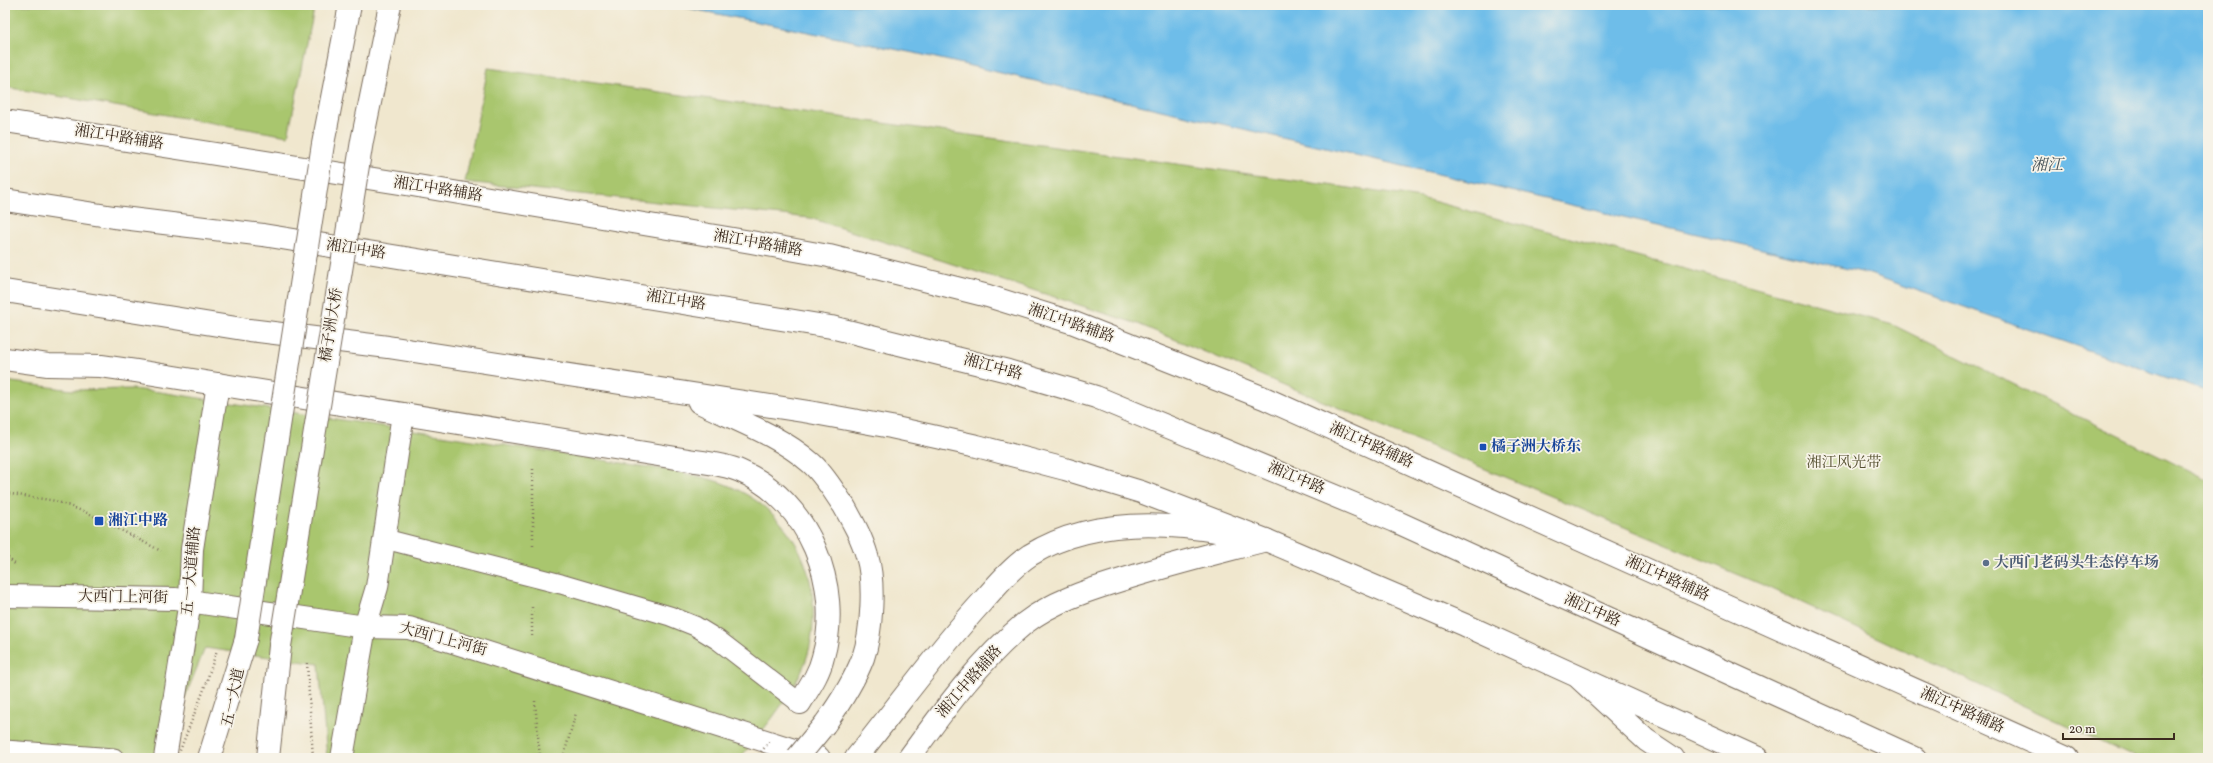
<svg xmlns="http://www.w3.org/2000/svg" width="2213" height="763" font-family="Vollkorn,'Noto Serif SC',serif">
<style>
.green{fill:#a9c66e;stroke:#727846}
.water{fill:#6ebde9;stroke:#547484}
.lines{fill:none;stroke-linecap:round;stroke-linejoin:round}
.service-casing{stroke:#7a6c5c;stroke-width:21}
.minor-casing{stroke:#7a6c5c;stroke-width:24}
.tertiary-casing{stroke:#7a6c5c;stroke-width:24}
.primary-casing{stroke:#7a6c5c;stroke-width:24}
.path{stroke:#7a6c5c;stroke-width:2.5;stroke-dasharray:1 3;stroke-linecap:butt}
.service{stroke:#fff;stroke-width:19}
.minor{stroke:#fff;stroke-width:22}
.tertiary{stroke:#fff;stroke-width:22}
.primary{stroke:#fff;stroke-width:22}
.primary-bridge-casing{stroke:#7a6c5c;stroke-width:24;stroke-linecap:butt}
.path-bridge{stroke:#7a6c5c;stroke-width:2.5;stroke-dasharray:1 3;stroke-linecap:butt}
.primary-bridge{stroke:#fff;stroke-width:22}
.transit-dot{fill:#1a4fb4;stroke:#f7f3e8;stroke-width:1.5}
.service-dot{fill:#5c6f8a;stroke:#f7f3e8;stroke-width:1.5}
.labels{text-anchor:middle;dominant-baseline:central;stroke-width:3.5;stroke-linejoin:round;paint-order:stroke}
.street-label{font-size:15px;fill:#3b2a1e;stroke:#f7f3e8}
.transit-label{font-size:15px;font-weight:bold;fill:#164399;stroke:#f7f3e8;text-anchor:start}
.park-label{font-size:15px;fill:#565132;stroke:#f7f3e8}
.service-label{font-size:15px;font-weight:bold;fill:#4e5e75;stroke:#f7f3e8;text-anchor:start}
.water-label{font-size:16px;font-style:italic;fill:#4a565b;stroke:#f7f3e8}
</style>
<rect width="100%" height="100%" fill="#f7f3e8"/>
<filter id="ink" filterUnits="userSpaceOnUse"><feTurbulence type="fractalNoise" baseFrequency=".025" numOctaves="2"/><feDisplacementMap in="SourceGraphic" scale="8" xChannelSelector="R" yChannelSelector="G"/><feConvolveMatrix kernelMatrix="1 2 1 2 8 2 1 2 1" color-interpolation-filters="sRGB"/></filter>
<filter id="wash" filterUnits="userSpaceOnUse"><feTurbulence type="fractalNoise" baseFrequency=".012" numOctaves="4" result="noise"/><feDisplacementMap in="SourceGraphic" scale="16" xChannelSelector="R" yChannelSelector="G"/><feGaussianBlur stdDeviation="0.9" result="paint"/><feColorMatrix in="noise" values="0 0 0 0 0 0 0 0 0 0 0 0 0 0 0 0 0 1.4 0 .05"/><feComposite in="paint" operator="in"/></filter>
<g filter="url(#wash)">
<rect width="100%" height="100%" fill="#f0e7ce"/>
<g class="green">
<path d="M5,5h310l-27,131 -283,-49z"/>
<path d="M488,68l933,130 472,127 315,155v278h-72l-368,-171 -630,-263 -328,-106 -345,-36z"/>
<path d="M5,381l67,9 60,-1 28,3 488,75c25,4 51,8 74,16 52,19 87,63 91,118 1,25 -1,50 -13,73 -15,31 -38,57 -60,84h-413l-8,-94 -114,-16 -45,110h-155z"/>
</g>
<path class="water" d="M672,5h1536v387l-338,-118 -951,-220z"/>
</g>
<g filter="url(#ink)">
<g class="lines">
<defs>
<g id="service">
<path d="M385,539l176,45 109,32 25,10 23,14 82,63"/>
<path d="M5,750l109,8"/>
</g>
<path id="minor" d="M5,596l170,3 190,28 44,1 410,130"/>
<g id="tertiary">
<path d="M5,121l401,63 345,58 78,14 159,40 86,27 190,75 803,360"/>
<path d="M5,359l43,6 53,1 35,5 559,90c15,2 31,4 45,10 69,29 103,115 83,186 -4,17 -14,31 -23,46"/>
<path d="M1580,679l66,61 27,18"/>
<path d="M165,758l25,-157 2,-52 26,-165"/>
<path d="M342,758l23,-131 12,-40 26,-173"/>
<path d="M909,758c35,-48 70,-97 116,-135 27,-21 61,-32 93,-42 49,-16 99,-28 148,-41"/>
</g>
<g id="primary">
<path d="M5,200l109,17 149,18 568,92 177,44 88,26 299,124 520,237"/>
<path d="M5,291l244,39 139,17 421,65 82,15 86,19 88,23 76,23 125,48 199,85 292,133"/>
<path d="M699,402c37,18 80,33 112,61 13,11 23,29 33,43 9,16 18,32 23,50 8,26 5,76 -4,102 -9,24 -23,45 -38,66"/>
<path d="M209,758l37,-119"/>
<path d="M268,758l12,-112"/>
<path d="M856,758c42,-52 81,-107 126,-156 14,-16 30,-35 48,-47 56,-35 129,-34 192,-23"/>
</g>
</defs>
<use href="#service" class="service-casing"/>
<use href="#minor" class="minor-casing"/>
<use href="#tertiary" class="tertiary-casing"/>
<use href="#primary" class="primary-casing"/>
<g class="path">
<path d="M5,493l51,8 34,13 71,37"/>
<path d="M533,546v-79"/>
<path d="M5,555l11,10"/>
<path d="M532,636v-29"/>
<path d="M535,701l5,57"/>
<path d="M563,758l13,-45"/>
</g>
<use href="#service" class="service"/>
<use href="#minor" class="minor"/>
<use href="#tertiary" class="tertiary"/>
<use href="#primary" class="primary"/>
<defs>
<g id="primary-bridge">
<path d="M246,639l77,-495 27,-139"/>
<path d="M280,646l82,-505 28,-136"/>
<path d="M797,758l28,-34"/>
</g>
</defs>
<use href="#primary-bridge" class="primary-bridge-casing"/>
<g class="path-bridge">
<path d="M307,663l6,95"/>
<path d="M177,758l26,-66 14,-42"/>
<path d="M756,758l14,-17"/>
</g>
<use href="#primary-bridge" class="primary-bridge"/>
</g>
</g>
<g class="transit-dot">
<rect x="1479" y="443" width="8" height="8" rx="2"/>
<rect x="94" y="516" width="10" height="10" rx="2"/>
</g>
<circle class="service-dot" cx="1986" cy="563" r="4"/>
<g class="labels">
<g class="street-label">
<text transform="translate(119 138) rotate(9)">湘江中路辅路</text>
<text transform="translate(438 190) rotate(9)">湘江中路辅路</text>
<text transform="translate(758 244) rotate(10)">湘江中路辅路</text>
<text transform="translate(356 250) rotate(9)">湘江中路</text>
<text transform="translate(676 301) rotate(9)">湘江中路</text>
<text transform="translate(1071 324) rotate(19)">湘江中路辅路</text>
<text transform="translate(332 325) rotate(-81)">橘子洲大桥</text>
<text transform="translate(993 368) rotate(15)">湘江中路</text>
<text transform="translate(1371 446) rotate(24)">湘江中路辅路</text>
<text transform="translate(1296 479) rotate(23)">湘江中路</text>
<text transform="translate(192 571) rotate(-85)">五一大道辅路</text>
<text transform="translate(1667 579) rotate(24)">湘江中路辅路</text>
<text transform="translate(123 598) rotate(1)">大西门上河街</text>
<text transform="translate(1592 611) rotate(24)">湘江中路</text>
<text transform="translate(443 640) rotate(15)">大西门上河街</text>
<text transform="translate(970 682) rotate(-49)">湘江中路辅路</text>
<text transform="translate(234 698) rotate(-78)">五一大道</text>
<text transform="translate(1962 711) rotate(24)">湘江中路辅路</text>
</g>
<g class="transit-label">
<text x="1491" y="447">橘子洲大桥东</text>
<text x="108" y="521">湘江中路</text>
</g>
<g class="park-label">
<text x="1844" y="463">湘江风光带</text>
</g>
<g class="service-label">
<text x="1994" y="563">大西门老码头生态停车场</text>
</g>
<g class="water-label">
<text x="2047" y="166">湘江</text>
</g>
</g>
<rect width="2213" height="763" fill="none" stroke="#f7f3e8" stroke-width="20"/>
<path d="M2063 733v6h111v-6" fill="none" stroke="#3b2a1e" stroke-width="2"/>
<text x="2069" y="733" font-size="12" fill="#3b2a1e" stroke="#f7f3e8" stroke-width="3" paint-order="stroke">20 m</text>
</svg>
